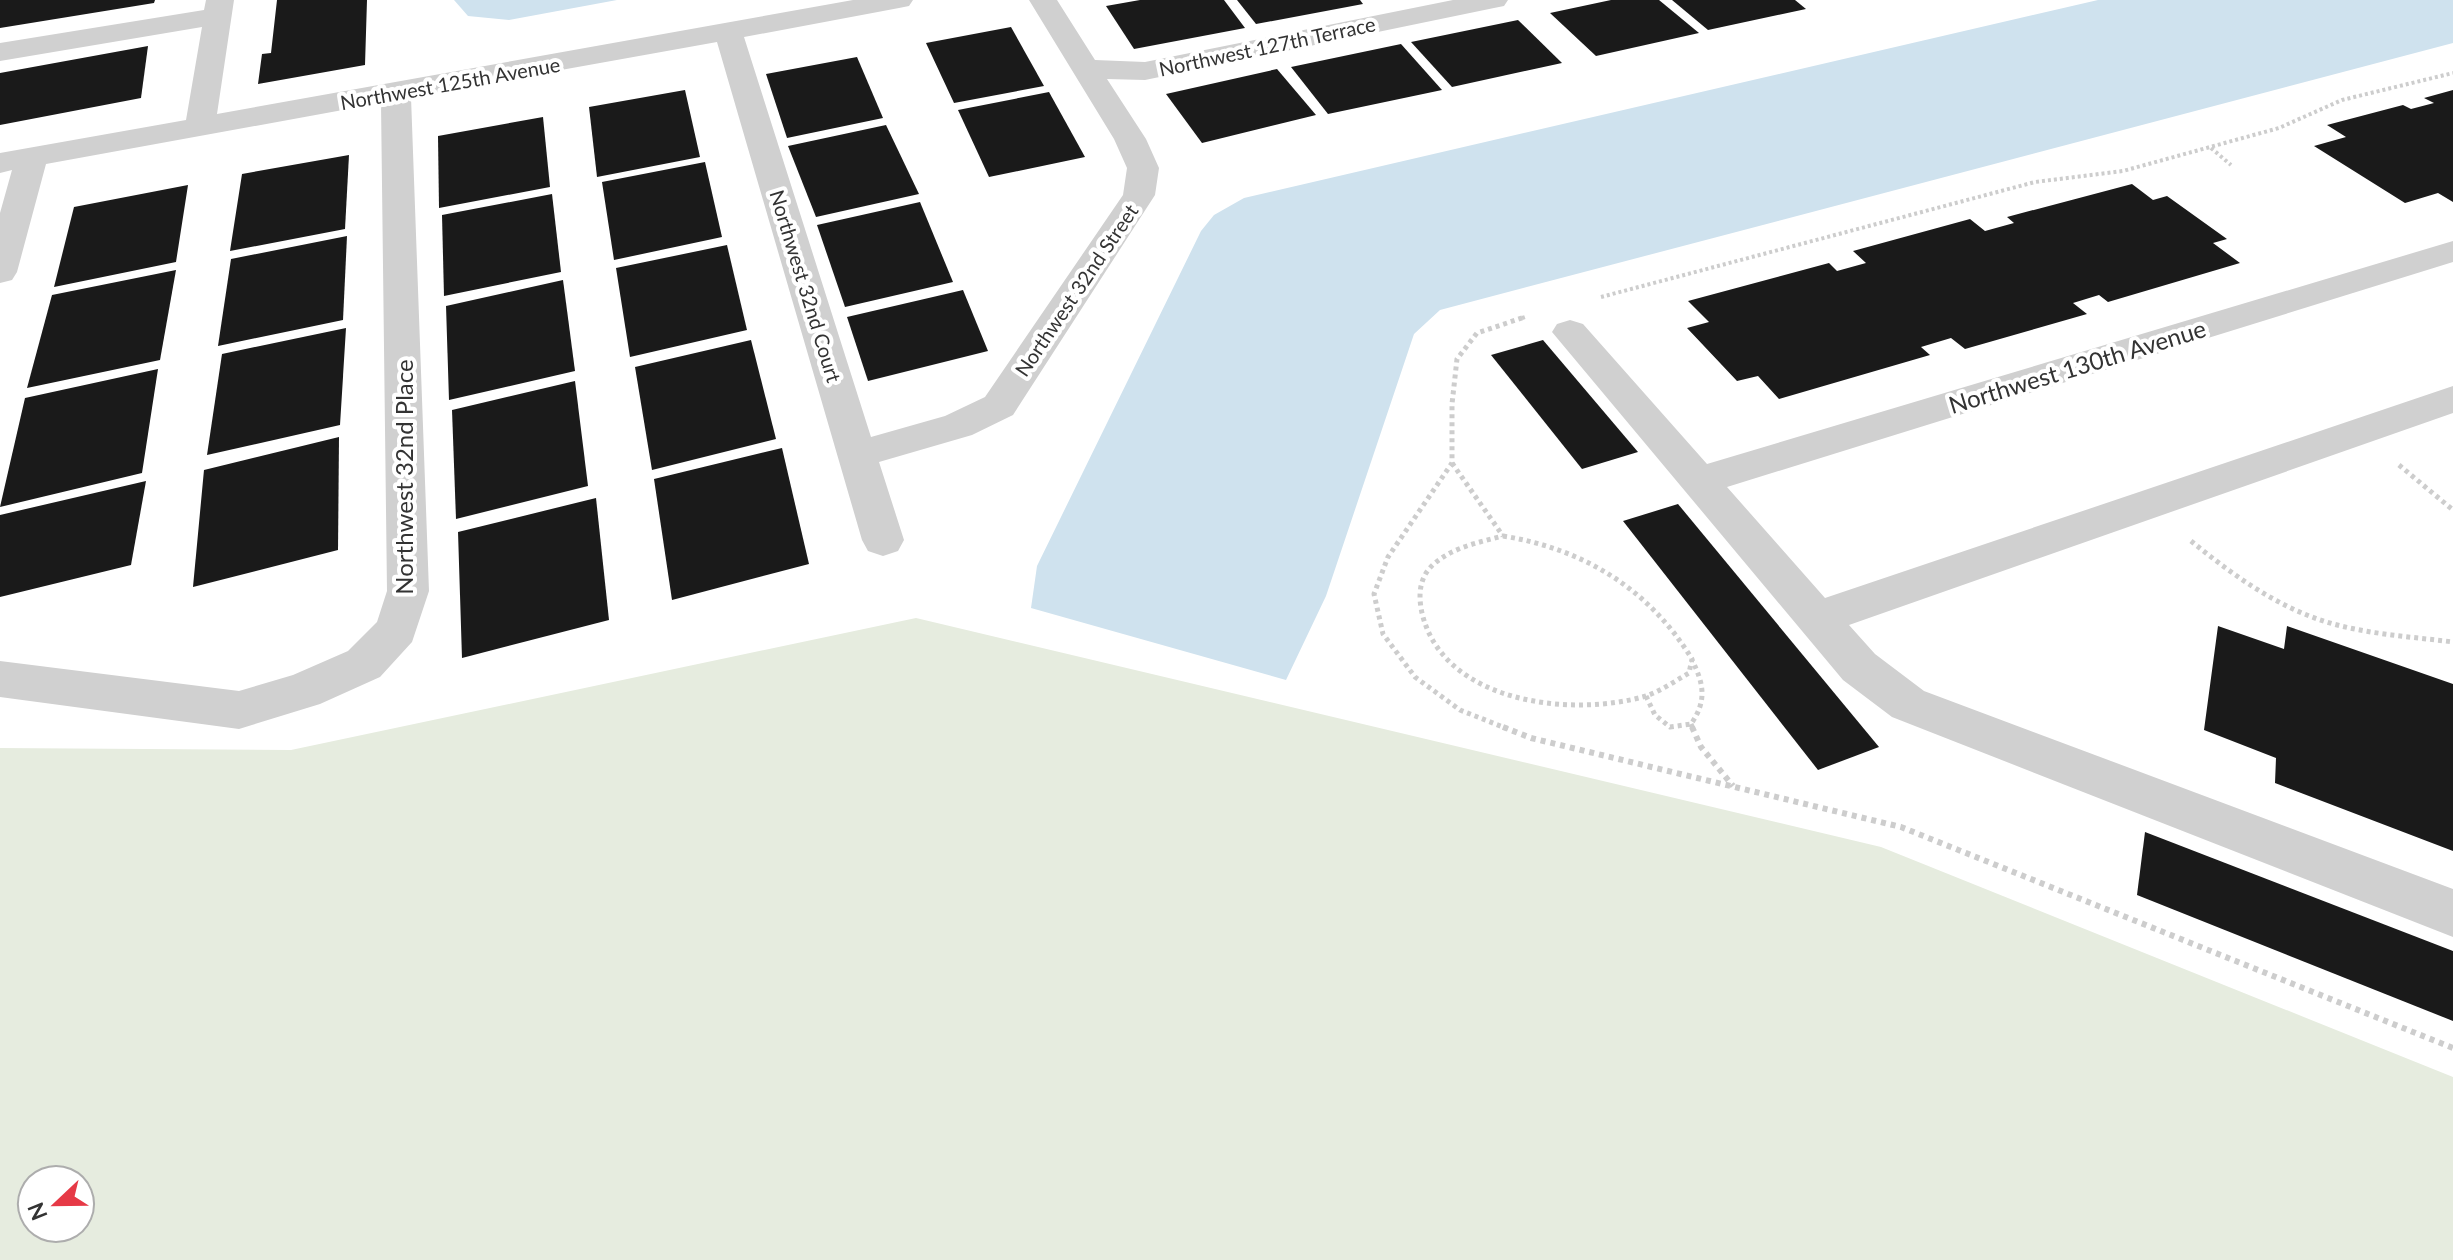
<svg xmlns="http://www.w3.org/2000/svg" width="2453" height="1260" font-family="Lato,sans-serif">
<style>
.green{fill:#e6ecdf;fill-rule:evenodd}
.water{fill:#cfe2ee}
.building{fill:#1a1a1a}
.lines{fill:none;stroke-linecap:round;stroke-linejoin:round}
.path-far2{stroke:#cdcdcd;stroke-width:4;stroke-dasharray:3 3;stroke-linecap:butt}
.path-far1{stroke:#cdcdcd;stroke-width:5;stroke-dasharray:4 4;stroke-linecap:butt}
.path{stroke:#cdcdcd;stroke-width:6;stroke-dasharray:5 5;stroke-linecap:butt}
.street{fill:#d0d0d0;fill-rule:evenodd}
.labels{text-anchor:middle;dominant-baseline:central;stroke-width:8;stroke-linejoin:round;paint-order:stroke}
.far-street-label{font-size:20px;fill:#333;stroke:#fff}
.street-label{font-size:24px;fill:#333;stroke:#fff}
</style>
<rect width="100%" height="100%" fill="#fff"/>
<path class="green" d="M916,618l965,229 572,230v183h-2453v-512l291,2zM32,1180h48v48h-48z"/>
<g class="water">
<path d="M454,0h163l-108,20 -41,-4z"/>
<path d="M2098,0h355v43l-1013,267 -26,24 -88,262 -40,84 -255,-72 6,-42 164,-335 13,-16 30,-17z"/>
</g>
<g class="building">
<path d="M0,0h155l-1,3 -154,25z"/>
<path d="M277,0h90l-2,65 -107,19 4,-30 9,-1z"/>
<path d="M1140,0h84l21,28 -111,21 -28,-43z"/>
<path d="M1237,0h123l3,4 -107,20z"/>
<path d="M1611,0h48l40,33 -103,23 -46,-43z"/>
<path d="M1672,0h123l11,9 -98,21z"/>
<path d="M1518,20l44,43 -110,24 -41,-45z"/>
<path d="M1011,27l33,59 -90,17 -28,-60z"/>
<path d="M1401,44l41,46 -114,24 -37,-47z"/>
<path d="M148,46l-7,52 -141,27v-52z"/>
<path d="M857,57l26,61 -96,20 -21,-64z"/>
<path d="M1277,69l39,46 -114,28 -36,-49z"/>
<path d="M685,90l15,67 -103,20 -8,-70z"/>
<path d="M2453,90v112l-15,-9 -33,10 -91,-57 32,-9 -19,-12 76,-20 8,4 23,-6 -10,-5z"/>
<path d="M1049,92l36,65 -96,20 -31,-67z"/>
<path d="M543,117l7,70 -111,21 -1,-72z"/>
<path d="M886,125l33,69 -103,23 -28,-71z"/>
<path d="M349,155l-4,74 -115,22 12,-77z"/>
<path d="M705,162l17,75 -108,23 -12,-78z"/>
<path d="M2132,184l21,16 14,-4 60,43 -14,4 27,20 -132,39 -9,-7 -26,8 14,11 -122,35 -14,-11 -30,9 9,8 -151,44 -21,-23 -21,5 -50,-53 22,-6 -21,-21 141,-38 8,8 29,-8 -13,-12 117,-32 15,12 29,-8 -7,-6z"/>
<path d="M188,185l-12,77 -122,25 20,-80z"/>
<path d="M552,194l9,78 -117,24 -2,-81z"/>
<path d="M920,202l33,80 -108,25 -28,-82z"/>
<path d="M347,236l-4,84 -125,26 13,-87z"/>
<path d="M727,245l20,85 -117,27 -14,-89z"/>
<path d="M176,270l-16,90 -133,28 25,-93z"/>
<path d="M563,280l12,91 -126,29 -3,-94z"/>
<path d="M963,290l25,61 -120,30 -21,-64z"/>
<path d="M346,328l-6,97 -133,30 15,-101z"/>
<path d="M751,340l25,99 -124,31 -17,-103z"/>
<path d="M1543,340l95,112 -56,17 -91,-114z"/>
<path d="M158,369l-16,104 -142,34 25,-109z"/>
<path d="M575,381l13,105 -132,33 -4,-109z"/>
<path d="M339,437l-1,113 -145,37 11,-117z"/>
<path d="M782,448l27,116 -137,36 -18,-121z"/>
<path d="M146,481l-15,84 -131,32v-82z"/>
<path d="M596,498l13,122 -147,38 -4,-126z"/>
<path d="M1678,504l201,243 -61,23 -195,-249z"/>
<path d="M2218,626l66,23 3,-23 166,58v167l-178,-68 1,-25 -72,-28z"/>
<path d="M2145,832l308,119v70l-316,-126z"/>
</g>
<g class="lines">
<g class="path-far2">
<path d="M2211,148l20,17"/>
<path d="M1601,297l434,-115 88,-11 156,-43 63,-28 111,-27"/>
<path d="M1522,318l3,-1"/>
</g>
<g class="path-far1">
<path d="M1452,463l51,73"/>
<path d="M2399,465l54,45"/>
<path d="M1503,536c81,13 146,53 189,123l-3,14c-14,8 -28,18 -43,23 -75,22 -203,7 -224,-83 -4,-18 -3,-37 13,-50 19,-16 45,-21 68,-27z"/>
<path d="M2191,541c37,30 76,59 121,76 45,17 94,19 141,25"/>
<path d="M1646,696l9,19 15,12 21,-3c16,-23 13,-40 1,-64"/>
<path d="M1691,724l2,5"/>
<path d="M1508,729l-48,-19 -45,-33 -32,-43 -9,-40 14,-37 64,-94v-59l5,-45 20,-26 48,-16"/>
</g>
<g class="path">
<path d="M1503,727l28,11 370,89 552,221"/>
<path d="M1692,727l9,20 32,39"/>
</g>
<g class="street">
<path d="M206,0h28l-17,114 636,-114h60l-4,6 -10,2 -155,29 127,400 74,-21 40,-19 138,-202 4,-27 -13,-29 -85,-139h28l38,60 50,2 308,-62h55l-4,6 -10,2 -349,72 -38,-1 39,60 13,29 -4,27 -142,220 -41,20 -93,27 25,78 -6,11 -15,5 -15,-5 -6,-11 -145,-498 -306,55 18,494 -17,51 -32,35 -60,27 -81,25 -239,-32v-36l239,30 54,-16 55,-24 29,-29 10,-31 -6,-488 -335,61 -29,108 -5,8 -12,3v-70l12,-43 -12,3v-20l186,-33 16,-93 -202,34v-18l204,-33z"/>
<path d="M2453,241v21l-726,225 98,111 628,-212v27l-604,212 26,29 49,37 529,198v48l-561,-220 -49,-37 -291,-348 5,-8 13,-4 13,4 124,140z"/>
</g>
</g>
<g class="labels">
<g class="far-street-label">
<text transform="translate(1267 46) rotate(-12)">Northwest 127th Terrace</text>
<text transform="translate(450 83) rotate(-10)">Northwest 125th Avenue</text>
<text transform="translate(806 286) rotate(73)">Northwest 32nd Court</text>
<text transform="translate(1076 290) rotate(-56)">Northwest 32nd Street</text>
</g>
<g class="street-label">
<text transform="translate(2077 366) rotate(-17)">Northwest 130th Avenue</text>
<text transform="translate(403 477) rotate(-90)">Northwest 32nd Place</text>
</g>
</g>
<g transform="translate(56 1204) rotate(248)"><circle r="38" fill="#ffffff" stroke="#adadad" stroke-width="2"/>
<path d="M0-6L14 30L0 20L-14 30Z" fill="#e63946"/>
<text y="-12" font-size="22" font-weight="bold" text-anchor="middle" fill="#333333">N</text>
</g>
</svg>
